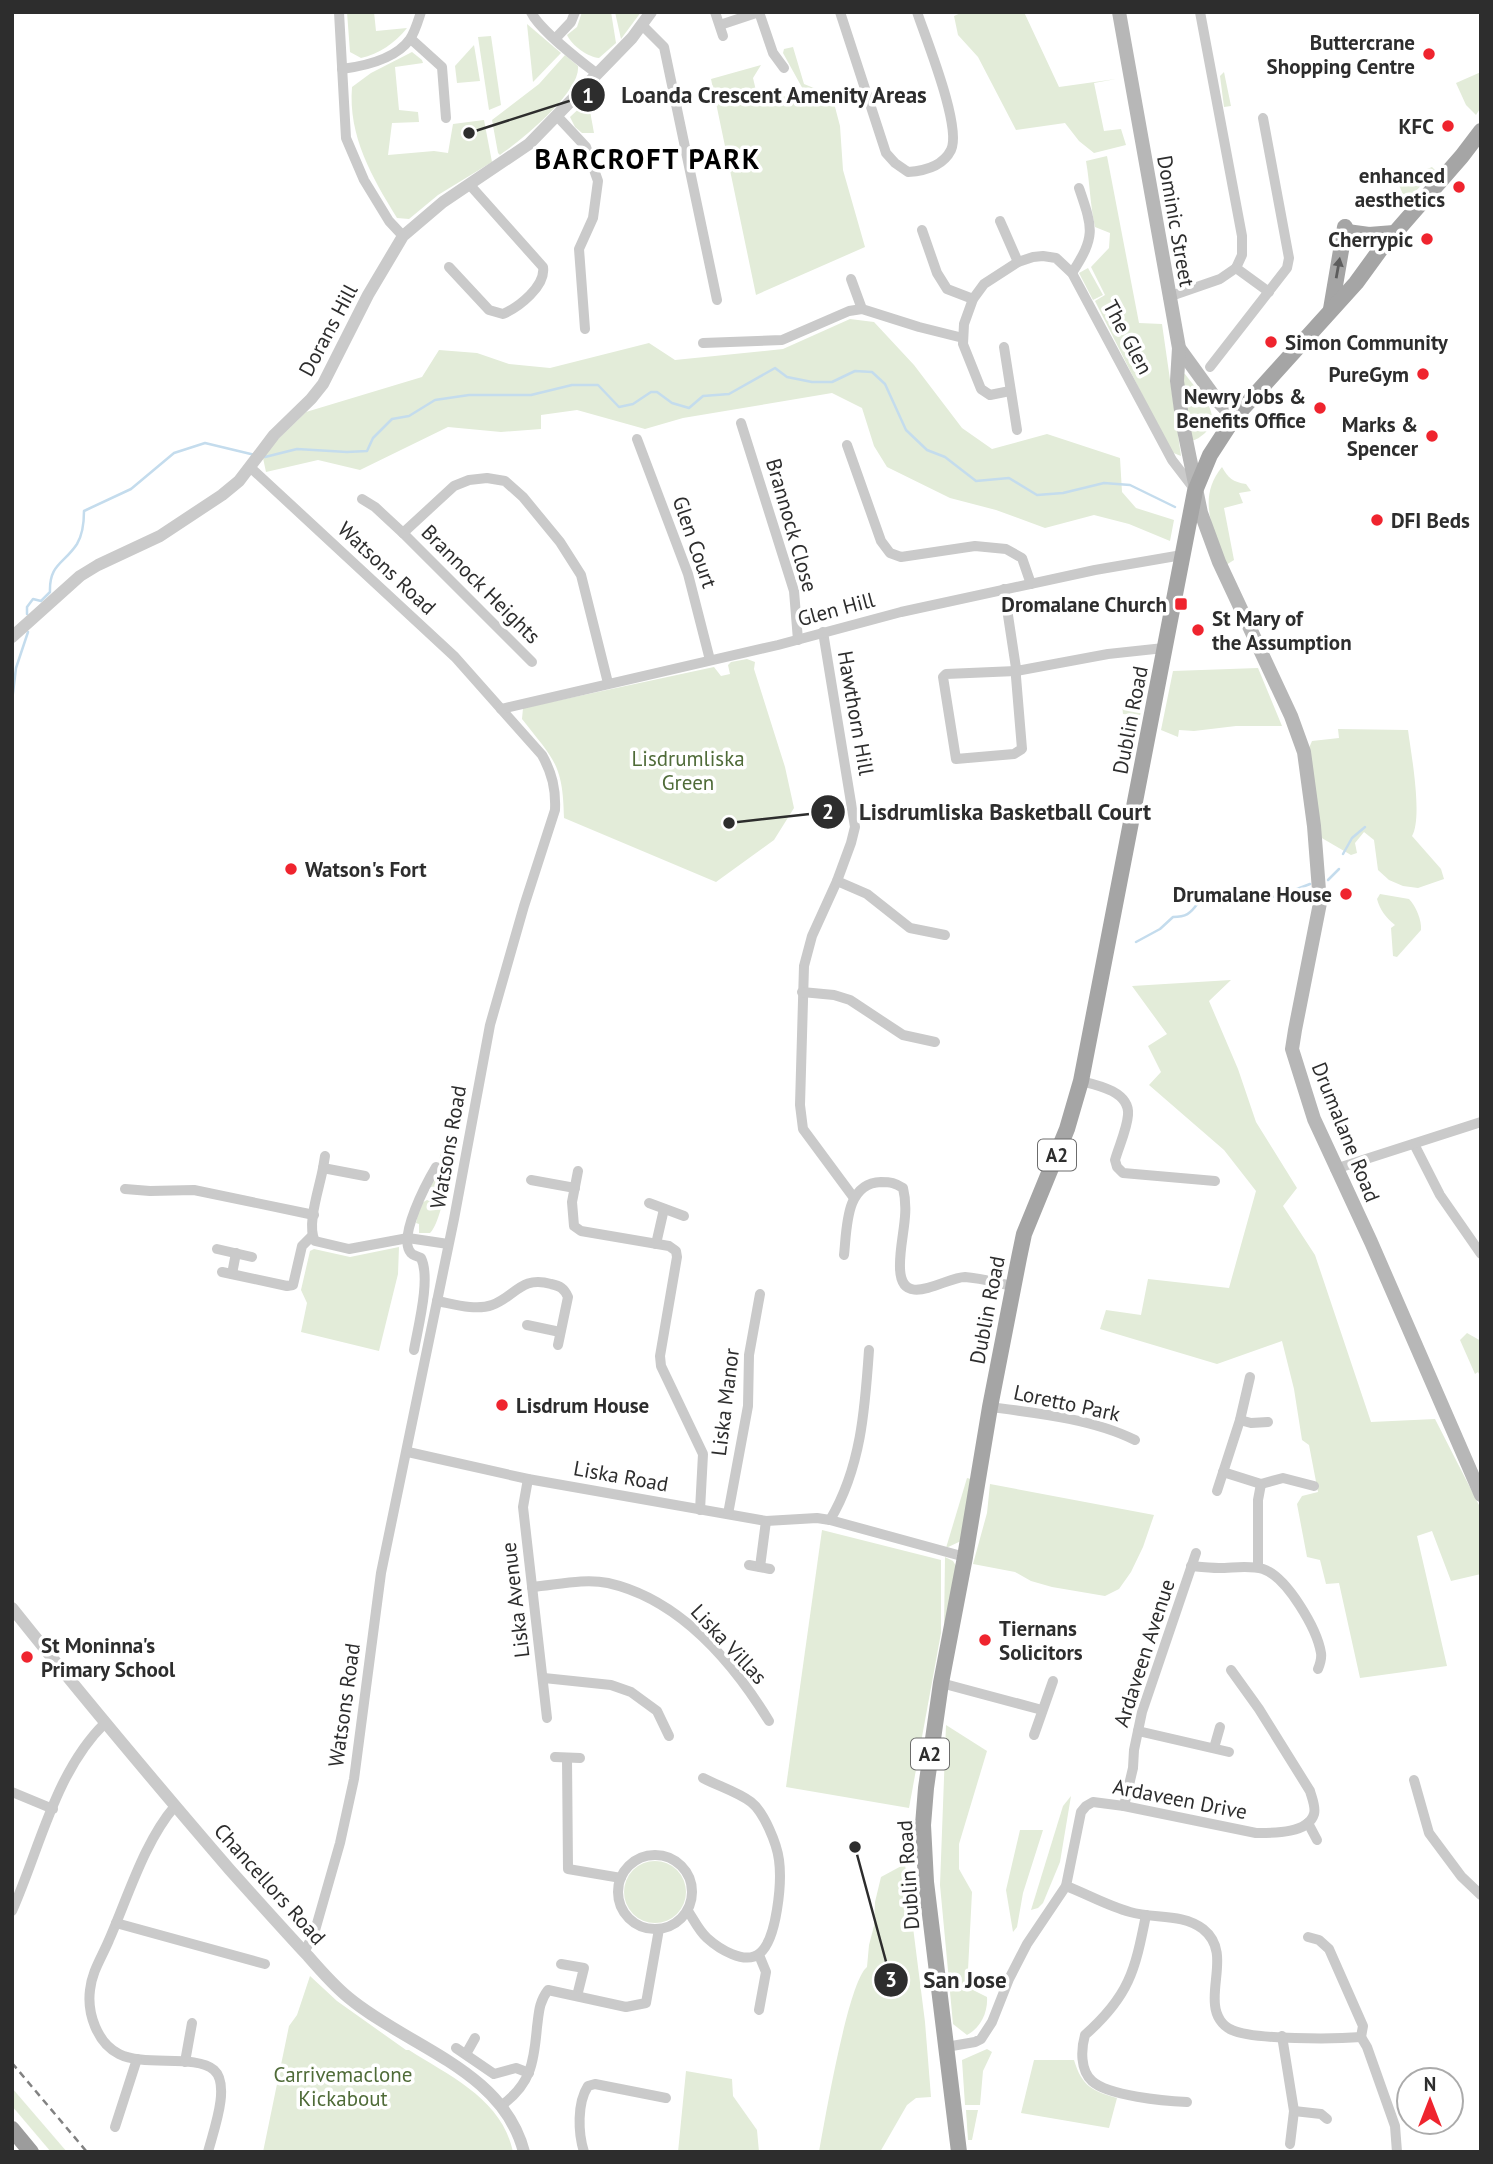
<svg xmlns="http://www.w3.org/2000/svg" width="1493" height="2164" font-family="'PT Sans',sans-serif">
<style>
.green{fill:#e3ecd9}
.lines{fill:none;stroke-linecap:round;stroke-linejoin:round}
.stream{stroke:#c4dced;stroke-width:2.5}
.minor{stroke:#cacaca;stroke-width:10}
.tertiary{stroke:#cacaca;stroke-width:12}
.secondary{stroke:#b7b7b7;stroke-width:14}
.primary{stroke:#a5a5a5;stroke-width:16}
.trunk{stroke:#9c9c9c;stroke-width:16}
.rail{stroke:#828282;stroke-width:2.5;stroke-dasharray:7 5;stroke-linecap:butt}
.oneway{fill:#5d5d5d}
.poi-dot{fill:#ef242e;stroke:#fff;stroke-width:2.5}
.labels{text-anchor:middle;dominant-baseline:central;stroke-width:7;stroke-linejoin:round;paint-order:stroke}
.shield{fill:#fff;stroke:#6c6c6c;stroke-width:2}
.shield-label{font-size:19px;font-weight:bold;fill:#2d2d2d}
.poi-label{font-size:21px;font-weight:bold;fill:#2d2d2d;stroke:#fff;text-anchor:end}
.street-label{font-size:21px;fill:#2d2d2d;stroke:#fff}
.park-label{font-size:21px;fill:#4f6b38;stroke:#fff}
.district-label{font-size:28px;font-weight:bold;letter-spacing:2px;fill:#000;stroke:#fff}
.leader{fill:none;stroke:#2d2d2d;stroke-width:2.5}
.callout-dot{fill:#2d2d2d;stroke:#fff;stroke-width:2.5}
.mark-label{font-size:21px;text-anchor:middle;font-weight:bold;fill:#fff}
.callout-label{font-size:23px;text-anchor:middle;font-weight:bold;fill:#2d2d2d;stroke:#fff;stroke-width:7;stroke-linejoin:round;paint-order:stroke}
</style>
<rect width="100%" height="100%" fill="#fff"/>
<g class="green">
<path d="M347,12h27l2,19 31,-3c-12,15 -28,26 -46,30l-11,-6z"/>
<path d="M582,12h29l5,31 -17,15c-11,-1 -27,-12 -32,-23l10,-8z"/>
<path d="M615,12h26l-20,27z"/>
<path d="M963,12h61l35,75 57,-8 -22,4 10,48 17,-2 5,16 -32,8 -15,-12 -14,-18 -49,7 -38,-73 -20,-22 -4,-19z"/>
<path d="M527,24l34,29 -28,29z"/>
<path d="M491,36l10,69 -12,5 -11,-73z"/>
<path d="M474,45l6,36 -23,2 -2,-17z"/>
<path d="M793,47l11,37 22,9 9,14 5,19 3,44 22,77 -109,48 -45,-216 50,-14 -8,13 6,25 39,-10 3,1 3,9 6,-1 -27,-49 1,-4z"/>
<path d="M412,52l10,8 1,3 -28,4 4,43 19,2 1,10 -27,1 -4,32 46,-4 14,2 5,-29 31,-4 8,42 -54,33 -29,24 -12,-1c-25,-41 -49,-82 -45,-131l19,-14z"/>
<path d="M565,55l13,11c3,26 -58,75 -78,89l-2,-2 -6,-33 47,-36z"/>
<path d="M1224,72l7,34 -7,1 -4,-31z"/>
<path d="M1481,72v35l-5,8 -10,-10 -10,-22z"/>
<path d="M588,100l6,33h-12l-7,-6 -5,-10z"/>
<path d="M1107,156l32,167 23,1 19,132 -10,-4 -76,-151 10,-6 -14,-28 18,-19 1,-15 -15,-6c-5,-23 -5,-43 -9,-66z"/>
<path d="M1432,167l3,3 -29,32 -9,-22 8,-3 2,6 22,-7 -2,-7z"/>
<path d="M1088,268l15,27 -10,5 -14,-27z"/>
<path d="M850,319l24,3 40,43 48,63 30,21 55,-15 73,24 2,34 14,16 38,12 -4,21 -41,-17 -35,-9 -49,13 -49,-18 -46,-12 -63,-31 -13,-21 -12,-38 -30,-15 -149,25 -38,11 -68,-19 -36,5v14l-40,3 -53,-5 -88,43 -42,-10 -52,12 -3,-14 7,-11 36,-35 116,-35 17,-27 38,3 32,11 41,4 99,-25 26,17 108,-11z"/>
<path d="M1181,373l4,1c12,17 40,40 20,59 -5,4 -8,7 -15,8z"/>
<path d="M1222,467c6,11 11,15 24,17l5,7 -12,2 4,10 -19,5 10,52 -8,5c-12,-34 -30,-66 -4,-98z"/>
<path d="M747,659l8,3 -1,7 31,98 9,41 -20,32 -58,42 -152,-64c-1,-54 -10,-58 -42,-99l1,-11 191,-41 7,9 9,-2 -2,-9 3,-3z"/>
<path d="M1258,668l24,58h-46l-42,5 -15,-1 -1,7 -17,-7 12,-59z"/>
<path d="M1145,688l-5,28 -17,-2 -1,-9 10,-14z"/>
<path d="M1338,729l70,1c3,23 15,87 4,106l29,33 3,10 -26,9 -15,-2 -14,-6 -11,-10 -4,-30 -10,-8 -9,11 2,10 -6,2 -31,-18 -11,-89 3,-7 27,-3z"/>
<path d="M1380,894l29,5c7,7 13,22 12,31l-24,27 -4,-1 -2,-28 4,-3c-9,-7 -15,-15 -18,-26z"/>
<path d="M1231,980l-22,21 29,68 18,53 41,66 -14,18 32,49 56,167 64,-3 46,90v65l-30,7 -19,-50 -15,5 30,130 -87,12 -21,-95 -13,1 -6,-24 -13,-3 -10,-53 5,-8 16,-4 -9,-47 -7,-5 -8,-51 -12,-48 -65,23 -117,-35 6,-19 35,5 7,-36 81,9 27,-97 -32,-41 -75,-65 12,-13 -13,-26 19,-12 -35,-48z"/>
<path d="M443,1142l13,1c-4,18 -15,81 -26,90h-11v-9l-3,-1 4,-19 7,-4 11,4 4,-7 -13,-9 9,-22z"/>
<path d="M399,1247l-1,27 -19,77 -78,-19 6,-29 -6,-13 9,-39 4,-2 36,8z"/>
<path d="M1467,1333l14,8v37l-3,-6 -3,2 -15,-34z"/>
<path d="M967,1478l4,1 -10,62 -15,7z"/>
<path d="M990,1484l164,31 -11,32 -12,25 -12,17 -14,7 -53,-9 -21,-6 -16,-9 -42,-8 14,-51z"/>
<path d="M822,1530l119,30v73l-32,175 -123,-21z"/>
<path d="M945,1557l8,4 3,5 -12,64z"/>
<path d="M946,1725l41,26 -28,93v25l13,23 -4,78 5,20 14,7c1,15 -6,31 -20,38l-14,-11 -13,-139z"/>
<path d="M1071,1796l-11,66 -17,41 -5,5 -7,2 32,-104z"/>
<path d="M1020,1830h23l-20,63 -6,34 -4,5 -7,-42z"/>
<circle cx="655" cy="1892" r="31"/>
<path d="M905,1864l20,158 6,75 -15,1 -9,7 -27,47h-61c6,-32 29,-170 48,-185l2,-22 5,-19 1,-24 6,-25z"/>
<path d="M310,1976l27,25 69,49h3c42,27 93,49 104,102h-250l26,-126 8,-11z"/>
<path d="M987,2049l5,3 -9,19 -3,34h-15l-3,-45z"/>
<path d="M1034,2060h40c8,27 19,31 43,38l-8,30 -88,-15z"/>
<path d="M686,2071l46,8 1,17 24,34 2,22h-81z"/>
<path d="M12,2088l55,64h-16l-39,-46z"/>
<path d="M966,2110h12l-6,30h-4z"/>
</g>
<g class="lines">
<g class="stream">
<path d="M265,457l32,-8 50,3 20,-1 6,-13 19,-19 17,-3 26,-16 34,-5h62l41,-10h26l21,22 14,-3 18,-12h6l15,11 17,5 14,-12 26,-2 46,-26 12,9 25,5h20l23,-11 17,1 13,12 21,46 21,20 18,7 31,24 33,-3 28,17 26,-2 41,-10 26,2 45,22"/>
<path d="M27,614v-7l6,-8 8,2 9,-9c-1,-28 14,-28 27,-48 6,-10 7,-21 7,-33l47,-22 43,-36 31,-10 50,12"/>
<path d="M12,701l4,-33 12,-36"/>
<path d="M1343,854l9,-16 13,-11"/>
<path d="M1328,880l11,-11"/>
<path d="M1136,942l24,-13 13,-12c13,0 17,-3 25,-14l8,-2 18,1 10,-7 11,-2 31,4 34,-13"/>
</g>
<g class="minor">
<path d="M339,12l7,126 18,42 25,41 14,15"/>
<path d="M531,12c8,17 49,49 65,61"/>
<path d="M715,12l8,24"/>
<path d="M759,12l14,41 11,15"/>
<path d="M840,12l46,141 9,10 13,9c16,-1 35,-6 43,-22 11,-23 -25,-111 -34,-138"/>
<path d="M1200,12l42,224v19l-6,13"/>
<path d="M642,25l22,22 53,253"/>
<path d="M720,25l39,-13"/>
<path d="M411,39l31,28 4,51"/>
<path d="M555,39l16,-17 4,-10"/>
<path d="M342,69c23,-3 54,-10 68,-30 5,-7 8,-18 11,-27"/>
<path d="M557,116l29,31 12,34 -5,37 -14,31 6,80"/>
<path d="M1000,221l18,41"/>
<path d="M922,230l15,43 10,16 26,10"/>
<path d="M449,267l40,43 14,4c16,-7 43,-28 40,-47l-74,-83"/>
<path d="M1236,268l33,24"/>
<path d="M1072,273c24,-37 21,-44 7,-85"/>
<path d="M851,279l11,30"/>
<path d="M1168,297l52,-18 16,-11"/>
<path d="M703,343l79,-3 67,-29 13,-2 57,18 44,11"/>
<path d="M1004,347l13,83"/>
<path d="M1210,367l77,-99 2,-10 -26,-140"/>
<path d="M1010,391l-20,4 -9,-6 -18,-45 1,-20 9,-25 11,-15 34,-22 15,-5 10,-1 13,2 16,15 100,187 23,30"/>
<path d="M741,423l53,168 4,49"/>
<path d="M637,439l51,135 22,86"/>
<path d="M847,445l34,96 9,12 11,4 74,-11 31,3 16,9 9,26"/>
<path d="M250,467l205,190 87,98c10,18 14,34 13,55l-31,96 -34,119 -36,194 -73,354 -27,206 -14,64 -26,91 -10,18"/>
<path d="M362,499l13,8 28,26 129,129"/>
<path d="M403,533l51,-47 15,-6 18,-2 18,3 18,16 37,45 21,33 27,108"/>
<path d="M1004,589l12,79v9l6,72 -8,5 -58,5 -13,-82 3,-3 70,-3 92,-17 56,-6"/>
<path d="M823,632l32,195 -4,16 -14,38 -25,55 -8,30 -4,139 3,24 51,69"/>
<path d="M501,709l277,-64 123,-33 194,-42 87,-15"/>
<path d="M837,881l30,13 43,34 35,7"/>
<path d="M802,992l32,3 16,5 53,35 32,7"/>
<path d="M1081,1081c17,4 49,11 47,34 -1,14 -9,31 -13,45l2,7 6,6 92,8"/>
<path d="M1414,1144l26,51 41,59"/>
<path d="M323,1168l2,-12"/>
<path d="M1335,1169l146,-47"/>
<path d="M578,1171l-6,31 2,24 7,5 88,15 7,5 1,6 -17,99 1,10 42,88 -3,56"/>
<path d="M365,1176l-42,-8c-3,18 -17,57 -8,73l34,8 59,-11 40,6"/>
<path d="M531,1180l44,8"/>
<path d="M125,1189l25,2 44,-1 120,25"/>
<path d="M649,1203l35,13"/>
<path d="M656,1244l8,-35"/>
<path d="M217,1249l35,8"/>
<path d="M844,1255c3,-26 1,-72 37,-73 10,0 14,1 22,6 7,28 -4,53 -3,80 1,43 45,9 65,9 16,1 33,6 48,9"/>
<path d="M222,1272l65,14 6,-1 9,-39 10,-10"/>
<path d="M232,1274l4,-21"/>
<path d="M437,1301c16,3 39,10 55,4 23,-8 29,-30 59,-21 9,2 13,4 17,13l-10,48"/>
<path d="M527,1325l33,7"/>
<path d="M414,1350c4,-23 17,-72 7,-92 -2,-1 -9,-3 -10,-5 -14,-15 16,-71 25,-86"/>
<path d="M990,1407c47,6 103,12 145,33"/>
<path d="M1240,1420l11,3 17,-1"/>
<path d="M408,1452l120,27 238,42 51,-3 13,2 135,37"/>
<path d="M1223,1472l38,12 22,-6 31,8"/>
<path d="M528,1479l-5,28 24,211"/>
<path d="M1217,1491l23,-71 10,-43"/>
<path d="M728,1514l20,-108 1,-51 11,-61"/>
<path d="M830,1520c31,-52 35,-111 39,-170"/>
<path d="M749,1565l21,4"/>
<path d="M1191,1566c10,1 19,2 28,2 14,0 31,-3 44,1 24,8 54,60 58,84 1,6 -1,11 -3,16"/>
<path d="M760,1567l6,-46"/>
<path d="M1258,1567v-67l3,-16"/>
<path d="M532,1587c24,-2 52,-9 76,-4 71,16 124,78 161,138"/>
<path d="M544,1678l67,7 20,7 26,19 12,25"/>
<path d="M941,1683l101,27"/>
<path d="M1138,1731l91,21"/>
<path d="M1034,1735l19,-54"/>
<path d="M1214,1748l6,-21"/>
<path d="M555,1757l25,1"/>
<path d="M567,1758l1,111 53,9"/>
<path d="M1414,1780l15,53 32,43 20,19"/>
<path d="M12,1792l41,17"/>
<path d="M175,1806c-31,36 -47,91 -66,134 -7,17 -17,31 -19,50 -3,23 7,53 29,64 25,13 77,0 95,16 17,15 -1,62 -6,82"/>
<path d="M1124,1806l9,-38 1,-18 8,-38 54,-159"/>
<path d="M1308,1823l9,17"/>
<circle cx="655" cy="1892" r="37"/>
<path d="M1066,1886c21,8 42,20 64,26 24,7 52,1 73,17 25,20 9,50 12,76 1,11 7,21 17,25 21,10 104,9 129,7l2,-11 -34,-77 -10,-9 -11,-3"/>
<path d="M12,1911c28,-63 43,-139 93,-188"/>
<path d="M688,1911c6,9 11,20 19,27 11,10 38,28 53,15 17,-14 22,-71 19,-93 -2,-16 -15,-48 -28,-58 -13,-10 -33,-16 -48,-24"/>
<path d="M1146,1915c-11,56 -17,81 -61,120 -4,14 -5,35 7,46 16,15 73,20 95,21"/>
<path d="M116,1923l149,41"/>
<path d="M561,1964l23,4 -7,28"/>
<path d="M759,2010l7,-38 -7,-17"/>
<path d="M1282,2036l12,75 -4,33"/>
<path d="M1361,2037l6,10 28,79 2,26"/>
<path d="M946,2047l29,-5 6,-3 11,-17 17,-43 18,-35 39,-58 15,-74 5,-6 7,-4 31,4 132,27c16,0 52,1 58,-19 2,-7 -2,-16 -4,-23l-51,-82 -28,-39"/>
<path d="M456,2048l38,26 22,-6 13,5"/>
<path d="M466,2054l9,-16"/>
<path d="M185,2062l7,-39"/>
<path d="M502,2105c29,-21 32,-43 35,-78 2,-15 2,-25 11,-37l78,17 20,-4 13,-74"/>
<path d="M1294,2111l27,3 6,5"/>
<path d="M115,2127l22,-68"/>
<path d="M584,2152c-6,-19 -7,-49 4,-66l7,-2 71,14"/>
</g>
<g class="tertiary">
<path d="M12,637l68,-61 18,-11 62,-29 62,-41 17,-14 35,-46 37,-36 12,-15 45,-89 35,-59 40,-34 86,-58 103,-106 19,-26"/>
<path d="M12,1608c71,89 144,176 218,262 26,29 52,58 78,86 13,15 26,30 41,42 59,49 154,72 175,154"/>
</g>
<g class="secondary">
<path d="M1119,12l60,336 37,51 18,19"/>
<path d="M1179,348l-2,33 6,44 18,88 18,49 72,154 13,36 10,74 6,77 -25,127 -3,19 22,70 57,123 110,253"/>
</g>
<g class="primary">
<path d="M1347,232l22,3 25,-2"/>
<path d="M1331,309l14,-82"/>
<path d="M959,2152l-33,-270 -3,-57 3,-37 15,-105 24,-126 25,-150 29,-149 5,-24 43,-105 14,-48 114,-590 15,-36 24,-37 122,-135 24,-33 82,-94 19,-25"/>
</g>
<path class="trunk" d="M12,2129l19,23"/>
<path class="rail" d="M12,2063l75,89"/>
</g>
<defs><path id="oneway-solid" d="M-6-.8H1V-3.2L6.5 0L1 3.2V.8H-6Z" transform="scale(1.75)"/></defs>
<use class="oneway" href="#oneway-solid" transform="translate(1338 268) rotate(-80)"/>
<g class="poi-dot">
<circle cx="1429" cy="54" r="7"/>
<circle cx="1448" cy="126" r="7"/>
<circle cx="1459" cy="187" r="7"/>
<circle cx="1427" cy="239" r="7"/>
<circle cx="1271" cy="342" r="7"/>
<circle cx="1423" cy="374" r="7"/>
<circle cx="1320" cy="408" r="7"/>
<circle cx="1432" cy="436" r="7"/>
<circle cx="1377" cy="520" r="7"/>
<rect x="1174" y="597" width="14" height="14" rx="3.5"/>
<circle cx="1198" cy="630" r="7"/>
<circle cx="291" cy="869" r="7"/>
<circle cx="1346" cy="894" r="7"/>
<circle cx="502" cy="1405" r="7"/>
<circle cx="985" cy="1640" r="7"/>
<circle cx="27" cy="1657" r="7"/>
</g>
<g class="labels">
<g class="shield">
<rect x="1038" y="1139.5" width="38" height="31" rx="5"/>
<rect x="911" y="1738.5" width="38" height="31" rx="5"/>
</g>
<g class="shield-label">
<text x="1057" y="1155">A2</text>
<text x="930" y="1754">A2</text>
</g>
<g class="poi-label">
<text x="1415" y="42">Buttercrane<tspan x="1415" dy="24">Shopping Centre</tspan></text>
<text x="1434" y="126">KFC</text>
<text x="1445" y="175">enhanced<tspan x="1445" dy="24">aesthetics</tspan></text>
<text x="1413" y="239">Cherrypic</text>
<text x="1285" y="342" text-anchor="start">Simon Community</text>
<text x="1409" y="374">PureGym</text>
<text x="1306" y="396">Newry Jobs &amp;<tspan x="1306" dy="24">Benefits Office</tspan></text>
<text x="1418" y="424">Marks &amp;<tspan x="1418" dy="24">Spencer</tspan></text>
<text x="1391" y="520" text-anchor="start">DFI Beds</text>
<text x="1167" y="604">Dromalane Church</text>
<text x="1212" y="618" text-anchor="start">St Mary of<tspan x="1212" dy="24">the Assumption</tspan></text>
<text x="305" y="869" text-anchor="start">Watson's Fort</text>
<text x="1332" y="894">Drumalane House</text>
<text x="516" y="1405" text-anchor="start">Lisdrum House</text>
<text x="999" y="1628" text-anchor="start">Tiernans<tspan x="999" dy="24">Solicitors</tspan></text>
<text x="41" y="1645" text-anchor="start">St Moninna's<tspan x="41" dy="24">Primary School</tspan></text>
</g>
<g class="street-label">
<text transform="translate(1176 221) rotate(80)">Dominic Street</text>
<text transform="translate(328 330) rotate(-62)">Dorans Hill</text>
<text transform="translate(1128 337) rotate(62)">The Glen</text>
<text transform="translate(792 525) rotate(74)">Brannock Close</text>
<text transform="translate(695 542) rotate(71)">Glen Court</text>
<text transform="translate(387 568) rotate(43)">Watsons Road</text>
<text transform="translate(481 584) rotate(45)">Brannock Heights</text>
<text transform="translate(836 609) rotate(-15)">Glen Hill</text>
<text transform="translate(856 713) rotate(80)">Hawthorn Hill</text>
<text transform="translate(1130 720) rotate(-79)">Dublin Road</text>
<text transform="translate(1346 1132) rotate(68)">Drumalane Road</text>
<text transform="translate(448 1147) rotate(-80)">Watsons Road</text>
<text transform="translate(987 1310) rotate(-79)">Dublin Road</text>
<text transform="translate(725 1402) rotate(-83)">Liska Manor</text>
<text transform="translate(1067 1403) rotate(12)">Loretto Park</text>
<text transform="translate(621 1476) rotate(10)">Liska Road</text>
<text transform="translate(515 1600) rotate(-97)">Liska Avenue</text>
<text transform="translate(729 1644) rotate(47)">Liska Villas</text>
<text transform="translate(1144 1653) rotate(-72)">Ardaveen Avenue</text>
<text transform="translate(344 1705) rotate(-82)">Watsons Road</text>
<text transform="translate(1180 1799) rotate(11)">Ardaveen Drive</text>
<text transform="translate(908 1875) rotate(-94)">Dublin Road</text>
<text transform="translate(270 1884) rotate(48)">Chancellors Road</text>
</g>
<g class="park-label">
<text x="688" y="758">Lisdrumliska<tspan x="688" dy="24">Green</tspan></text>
<text x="343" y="2074">Carrivemaclone<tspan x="343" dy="24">Kickabout</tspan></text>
</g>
<g class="district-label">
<text x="648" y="158">BARCROFT PARK</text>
</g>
</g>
<path class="leader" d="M469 133L588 95M729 823L828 812M855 1847L891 1980"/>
<g class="callout-dot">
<circle cx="469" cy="133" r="7"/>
<circle cx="729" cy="823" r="7"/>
<circle cx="855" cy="1847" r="7"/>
<circle cx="588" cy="95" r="18"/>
<circle cx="828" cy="812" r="18"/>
<circle cx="891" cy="1980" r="18"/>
</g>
<g class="mark-label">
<text x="588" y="103">1</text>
<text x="828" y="819">2</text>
<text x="891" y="1987">3</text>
</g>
<g class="callout-label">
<text x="774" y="103">Loanda Crescent Amenity Areas</text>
<text x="1005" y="820">Lisdrumliska Basketball Court</text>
<text x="965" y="1988">San Jose</text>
</g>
<rect width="1493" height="2164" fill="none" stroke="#2d2d2d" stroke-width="28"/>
<g transform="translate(1430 2101)"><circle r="33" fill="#ffffff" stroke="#ababab" stroke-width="2"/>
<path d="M0-5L12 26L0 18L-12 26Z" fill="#ef242e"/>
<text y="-10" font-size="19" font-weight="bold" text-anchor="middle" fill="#2d2d2d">N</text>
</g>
</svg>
